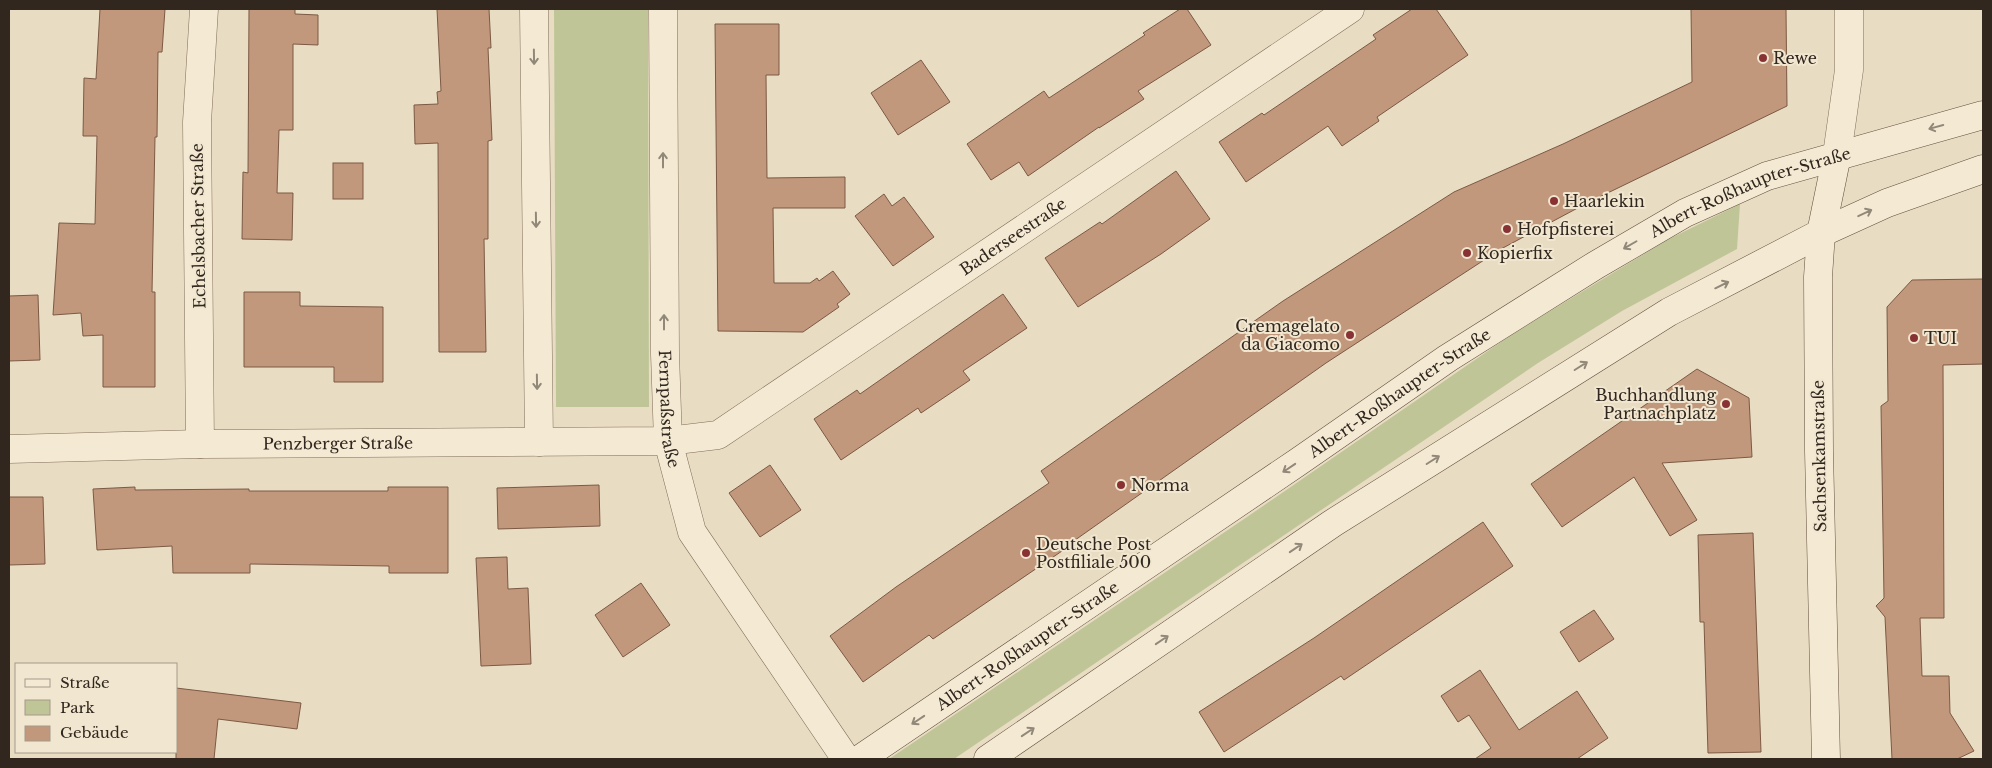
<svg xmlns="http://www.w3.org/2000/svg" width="1992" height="768" font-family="'Libre Baskerville',serif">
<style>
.green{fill:#c0c597}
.building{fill:#c2987c;stroke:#7c5944}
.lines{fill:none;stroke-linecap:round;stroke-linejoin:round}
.street-casing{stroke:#806e5b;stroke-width:29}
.secondary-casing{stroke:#624f3e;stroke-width:29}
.street{stroke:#f4ead4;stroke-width:28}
.secondary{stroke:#f4ead4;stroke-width:28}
.oneway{stroke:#928879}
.poi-dot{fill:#883234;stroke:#f1e7d0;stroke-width:2}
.labels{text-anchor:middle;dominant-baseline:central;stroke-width:4;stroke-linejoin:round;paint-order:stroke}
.poi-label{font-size:16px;fill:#31271e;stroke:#f1e7d0;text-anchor:start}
.street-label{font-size:16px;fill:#31271e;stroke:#f1e7d0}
</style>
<rect width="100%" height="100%" fill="#e8dcc2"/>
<g class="green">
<path d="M554,9h94l1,398h-93z"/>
<path d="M1740,204l-3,45 -115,62 -84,52 -584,396h-65l358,-242 264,-182 156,-95z"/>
</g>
<g class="building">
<path d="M100,9h65l-3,43h-4l-1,85h-2l-3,155h3v95h-52v-52l-20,1 -2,-23 -28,2 6,-92 36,1 2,-88h-14l1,-58 12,1z"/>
<path d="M249,9h46v5l23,1v30l-25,-1v86h-14l-2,63h16l-1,47 -50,-1 1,-67 5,1z"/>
<path d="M437,9h52l2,39h-3l4,92 -4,1v98h-4l2,113h-47l-1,-209 -23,1 -1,-39 24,-1 -1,-12 4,-1z"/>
<path d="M1180,9h7l24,36 -73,46 6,8 -45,29v-1l-71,49 -9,-14 -28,18 -24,-36 77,-53 5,7 96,-63 -2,-2z"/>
<path d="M1412,9h24l32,46 -91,62 2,4 -37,25 -14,-20 -82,56 -27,-40 43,-29 2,2 112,-76 -3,-4z"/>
<path d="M1691,9h95l1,97 -200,97 -86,46 -175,114 -265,187 1,1 -129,88 -4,-4 -66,47 -33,-46 66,-49 153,-104 -8,-12 242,-170 171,-109 109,-48 129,-62z"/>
<path d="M715,24h64v51h-13l1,103 78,-1v31h-72l1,75h36l7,-5 2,3 14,-10 17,23 -13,10 2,3 -36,25 -85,-1z"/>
<path d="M921,60l29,42 -52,33 -27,-42z"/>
<rect x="333" y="163" width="30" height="36"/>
<path d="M1176,171l34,48 -49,35 -83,53 -33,-49 55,-36 2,2z"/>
<path d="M884,194l8,12 12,-9 30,40 -41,29 -38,-50z"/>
<path d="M1983,279v85l-40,1 1,253h-24l2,58h27l1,37 24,38 -17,8h-65l-7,-142 -9,-11 8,-8 -3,-192 7,-5 -1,-94 25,-27z"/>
<path d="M244,292h56v14l83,1v75h-49v-15h-90z"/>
<path d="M1003,294l24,34 -64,43 7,9 -49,33 -3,-5 -77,52 -27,-41 43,-29 3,4z"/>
<path d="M38,295l2,65 -31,1v-65z"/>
<path d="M1697,369l52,29 3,59 -90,6 35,57 -27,16 -36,-59 -72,50 -31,-43z"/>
<path d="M770,465l31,45 -41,27 -31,-44z"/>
<path d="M599,485l1,41 -102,3 -1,-41z"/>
<path d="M135,487v3l114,-1v2h139v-4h60v86h-59v-7l-139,-2v9h-77l-1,-27 -75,4 -4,-61z"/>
<path d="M9,497h34l2,67 -36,1z"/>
<path d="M1483,522l30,44 -169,114 -3,-4 -117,76 -25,-40 115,-74z"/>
<path d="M1753,533l8,219 -53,1 -4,-131h-4l-2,-87z"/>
<path d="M507,557l1,32 20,-1 3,76 -50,2 -5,-108z"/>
<path d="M641,583l29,42 -47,32 -28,-42z"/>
<path d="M1594,610l20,29 -35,23 -19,-30z"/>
<path d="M1480,670l39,60 58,-39 31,47 -31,21h-102l16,-11 -22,-33 -11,7 -17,-26z"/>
<path d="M176,688l125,15 -4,26 -79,-10 -4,40h-38z"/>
</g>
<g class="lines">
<defs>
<g id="street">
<path d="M534,9l5,433"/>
<path id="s1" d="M663,9l2,345 3,87 24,91 154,227"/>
<path d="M1837,155l12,-85v-61"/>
<path d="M200,444l-3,-322 7,-113"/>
<path id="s2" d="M9,449l191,-5 468,-3 50,-6 632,-426"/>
</g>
<g id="secondary">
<path id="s3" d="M860,759l438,-297 150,-104 148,-93 89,-52 82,-37 216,-61"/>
<path d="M988,759l345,-236 336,-211 152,-79 66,-30 96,-34"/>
<path d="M1826,759l-7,-308 -1,-174 3,-44 16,-78"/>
</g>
</defs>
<use href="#street" class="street-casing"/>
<use href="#secondary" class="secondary-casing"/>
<use href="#street" class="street"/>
<use href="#secondary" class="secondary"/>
</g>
<defs><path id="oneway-shaft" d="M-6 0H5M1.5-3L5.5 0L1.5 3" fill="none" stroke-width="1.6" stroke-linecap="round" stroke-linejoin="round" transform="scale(1.25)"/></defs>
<g class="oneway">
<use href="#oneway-shaft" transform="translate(534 57) rotate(89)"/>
<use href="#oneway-shaft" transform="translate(1936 127) rotate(165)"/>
<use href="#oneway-shaft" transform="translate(663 160) rotate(-90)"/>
<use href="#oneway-shaft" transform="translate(1865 213) rotate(-25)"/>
<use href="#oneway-shaft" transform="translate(536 220) rotate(89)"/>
<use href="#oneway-shaft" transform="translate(1630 245) rotate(150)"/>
<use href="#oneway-shaft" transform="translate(1722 285) rotate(-26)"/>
<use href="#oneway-shaft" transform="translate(664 322) rotate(-90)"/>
<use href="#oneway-shaft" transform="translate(1581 366) rotate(-32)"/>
<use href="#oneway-shaft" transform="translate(537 382) rotate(89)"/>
<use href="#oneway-shaft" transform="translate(1433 460) rotate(-32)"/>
<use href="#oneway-shaft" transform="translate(1289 468) rotate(146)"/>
<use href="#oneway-shaft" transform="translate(1296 548) rotate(-34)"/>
<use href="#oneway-shaft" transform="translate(1162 640) rotate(-34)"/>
<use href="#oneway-shaft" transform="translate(918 720) rotate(146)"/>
<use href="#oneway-shaft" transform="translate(1028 732) rotate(-34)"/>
</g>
<g class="poi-dot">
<circle cx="1763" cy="58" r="5"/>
<circle cx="1554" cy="201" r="5"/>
<circle cx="1507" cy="229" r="5"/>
<circle cx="1467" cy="253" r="5"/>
<circle cx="1350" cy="335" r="5"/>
<circle cx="1914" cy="338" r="5"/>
<circle cx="1726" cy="404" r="5"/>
<circle cx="1121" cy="485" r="5"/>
<circle cx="1026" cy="553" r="5"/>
</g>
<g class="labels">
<g class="poi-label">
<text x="1773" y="58">Rewe</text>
<text x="1564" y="201">Haarlekin</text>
<text x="1517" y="229">Hofpfisterei</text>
<text x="1477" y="253">Kopierfix</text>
<text x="1340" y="326" text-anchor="end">Cremagelato<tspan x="1340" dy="18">da Giacomo</tspan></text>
<text x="1924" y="338">TUI</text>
<text x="1716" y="395" text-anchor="end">Buchhandlung<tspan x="1716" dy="18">Partnachplatz</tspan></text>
<text x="1131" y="485">Norma</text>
<text x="1036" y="544">Deutsche Post<tspan x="1036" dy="18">Postfiliale 500</tspan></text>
</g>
<g class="street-label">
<text stroke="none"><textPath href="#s3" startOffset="1058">Albert-Roßhaupter-Straße</textPath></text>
<text transform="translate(198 226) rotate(-91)">Echelsbacher Straße</text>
<text stroke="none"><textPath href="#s2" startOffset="1065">Baderseestraße</textPath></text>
<text stroke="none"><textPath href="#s3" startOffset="652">Albert-Roßhaupter-Straße</textPath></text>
<text stroke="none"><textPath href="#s1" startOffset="400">Fernpaßstraße</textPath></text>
<text stroke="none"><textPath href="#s2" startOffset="329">Penzberger Straße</textPath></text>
<text transform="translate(1819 456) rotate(-91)">Sachsenkamstraße</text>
<text stroke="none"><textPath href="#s3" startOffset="202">Albert-Roßhaupter-Straße</textPath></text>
</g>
</g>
<rect width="1992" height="768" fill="none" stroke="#31271e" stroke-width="20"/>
<rect x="15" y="663" width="162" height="90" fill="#f1e7d0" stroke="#a49a89"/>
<rect x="25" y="679" width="25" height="8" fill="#f4ead4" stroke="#a49a89"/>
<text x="60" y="688" font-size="15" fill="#31271e">Straße</text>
<rect x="25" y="700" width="25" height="15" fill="#c0c597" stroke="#a49a89"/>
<text x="60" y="713" font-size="15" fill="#31271e">Park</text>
<rect x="25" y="726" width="25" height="15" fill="#c2987c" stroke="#a49a89"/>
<text x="60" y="738" font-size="15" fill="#31271e">Gebäude</text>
</svg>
